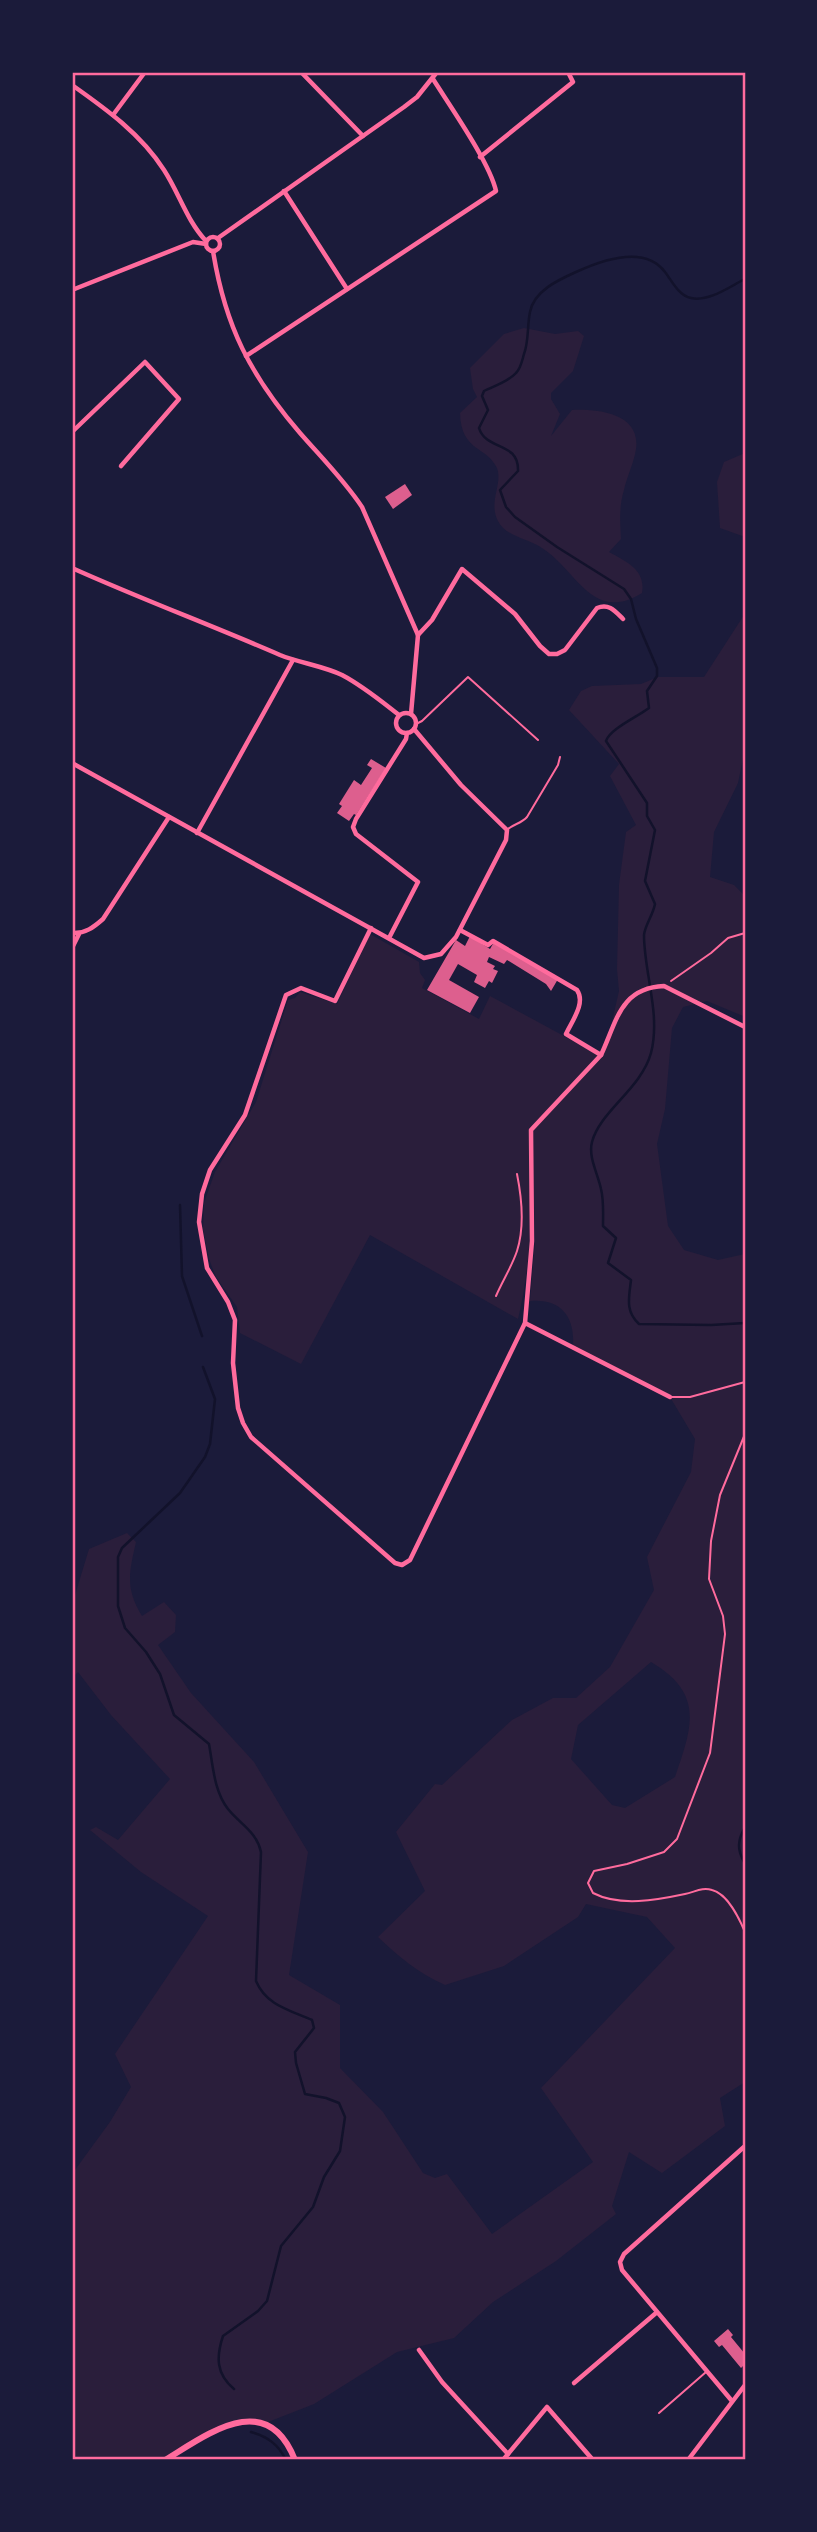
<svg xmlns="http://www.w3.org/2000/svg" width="817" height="2532" font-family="'Alegreya Sans',sans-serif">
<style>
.green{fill:#2a1e3b;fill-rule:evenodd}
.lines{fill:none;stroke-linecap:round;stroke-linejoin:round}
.stream{stroke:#12122b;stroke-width:2.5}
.building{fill:#dd5f8e}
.path{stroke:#ff6b9d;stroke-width:2}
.service{stroke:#ff6b9d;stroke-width:2}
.minor{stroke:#ff6b9d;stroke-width:4.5}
.secondary{stroke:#ff6b9d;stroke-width:6}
.neatline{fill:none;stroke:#ff6b9d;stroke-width:2.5}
</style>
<rect width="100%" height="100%" fill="#1b1b3a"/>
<g class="green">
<path d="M524,328l31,6 23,-3 6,5 -11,35 -22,22v6l9,15 -9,22 21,-26c25,-1 69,3 64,39 -2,14 -9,27 -12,41 -5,16 -4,32 -3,49l-12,13c18,10 37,18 33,41 -50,31 -65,-23 -100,-45 -14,-10 -36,-11 -44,-27 -10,-19 5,-37 -1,-53 -10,-22 -36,-16 -37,-55l17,-16 -4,-8 -3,-21 34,-34z"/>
<path d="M745,453v84l-25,-9 -3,-46 7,-20z"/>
<path d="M745,608v141l-7,34 -24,49 -4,45 24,8 11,11v116l-2,4 -36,-15 -24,6 -11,21 -7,81 -8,35 11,82 16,24 34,10 27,-6v828l-25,16 5,28 -63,47 -33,-21 -17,54 4,8 -60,47 -63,41 -39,36 -57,14 -83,52 -51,20 -31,-1 -67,37h-93v-286l38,-52 21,-35 -16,-33 93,-138 -67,-44 -51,-42 6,-3 22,13 52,-61 -59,-64 -33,-43 -6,6v-73l17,-56 38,-16 9,9c-7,31 -11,46 6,74l22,-14 12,13 -1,17 -17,13 33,48 63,69 54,90 -19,123 51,30v63l43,44 40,61 12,5 12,-4 45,60 101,-72 -52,-74 134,-140 -28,-31 -61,-13 -8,13 -74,49 -59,19c-27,-12 -46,-28 -67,-48l47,-46 -29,-59 39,-48 7,1 70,-65 41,-22h23l34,-31 44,-77 -7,-33 44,-85 4,-33 -25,-42 -97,-52c2,-29 -13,-47 -43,-44l5,-61 -3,-109 74,-83 13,-57 -2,-22 2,-84 7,-53 10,-7 -26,-49 9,-12 -50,-54 12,-19 11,-5 49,-2 17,-7h46l40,-62zM651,1662c54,32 41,65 24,115l-50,31 -13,-3 -41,-46 7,-34z"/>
<path d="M370,934l49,28 1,11 5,7 -3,8 57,31 11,-23 109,59 -68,75c1,63 2,127 -13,189l-148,-84 -69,129 -61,-31 -3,-26 -21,-30 -7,-18 -6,-30 1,-26 11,-31 41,-70 32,-102 7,-2 5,-6 37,12z"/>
</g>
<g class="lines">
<g class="stream">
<path d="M745,279c-16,8 -36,23 -54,19 -12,-2 -19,-17 -26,-26 -20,-27 -63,-12 -89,0 -18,8 -42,19 -46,40 -3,14 -1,29 -6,42 -2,7 -3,14 -8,19 -8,9 -22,13 -32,18l-2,5 6,14 -9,18c7,23 40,13 39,43l-18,19 6,17 9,10 42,30 67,42 7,10 5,20 21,49v8l-10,15 2,17c-12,9 -39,21 -43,33l41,62v13l8,14 -10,51 10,23c-2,11 -10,21 -11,31 0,38 17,79 7,118 -10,36 -51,58 -59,89 -4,15 6,32 9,47 3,12 2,25 2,37l13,12 -8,25 23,17c-2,18 -6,31 8,44l72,1 34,-2"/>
<path d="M180,1205l2,71 20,60"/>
<path d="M203,1367l12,32 -5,45 -5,13 -25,36 -58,55 -4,9v49l7,22 21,24 14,22 14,41 35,29c4,22 5,47 19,65 12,15 29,23 33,43l-5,129c10,24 33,29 56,39l2,8 -19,24 1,11 9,31 21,4 13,5 6,14 -5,34 -16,26 -11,30 -32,39 -14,55 -9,10 -35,25c-7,21 -7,38 11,53"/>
<path d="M745,1827c-8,14 -8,23 0,37"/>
<path d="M251,2432c17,5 27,12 35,28"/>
</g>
</g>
<g class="building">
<path d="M405,484l7,11 -19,14 -8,-12z"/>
<path d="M371,759l15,9 -30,47 -2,-1 -5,7 -12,-8 5,-7 -3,-2 15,-24 7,5 11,-17 -5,-3z"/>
<path d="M470,936l20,13 4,-7 64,37 -7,12 -5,-7 -39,-24 -3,4 -15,-7 -2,5 8,4 -2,3 5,2 -6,12 -3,-2 -4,7 -11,-6 3,-7 -19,-11 -9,16 30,17 -9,16 -43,-23 29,-50 9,6z"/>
<path d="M728,2329l5,6 -2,2 14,17v10l-4,4 -19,-23 -3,2 -5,-6z"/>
</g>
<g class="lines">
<g class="path">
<path d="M671,981l40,-28 17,-15 17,-5"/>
<path d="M496,1296c7,-16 16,-30 21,-45 8,-25 5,-52 0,-77"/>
</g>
<g class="service">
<path d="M416,724l6,-3 46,-44 70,63"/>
<path d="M508,829c6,-5 14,-6 19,-12l31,-52 2,-8"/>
<path d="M671,1397h19l55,-15"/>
<path d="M745,1434l-25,61 -9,46 -2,38 14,37 2,18 -15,119 -33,86 -13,13 -37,12 -33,7 -6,12 5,10c27,14 64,7 92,1 10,-2 17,-7 27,-4 16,4 27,28 33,42"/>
<path d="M659,2413l47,-41"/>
</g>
<g class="minor">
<path d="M301,72l62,64"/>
<path d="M72,85c34,24 69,49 92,85 15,23 23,51 42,71"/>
<path d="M113,115l32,-43"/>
<path d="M480,157l93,-75 -5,-10"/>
<path d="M284,191l63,98"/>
<circle cx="213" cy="244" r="7"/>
<path d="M218,238l186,-131 13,-10 20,-25"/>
<path d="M213,251c12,75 37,124 87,182 21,24 44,47 62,74l56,128 -7,79"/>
<path d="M72,290l121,-48 13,2"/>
<path d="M246,356l250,-165c-6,-28 -46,-85 -63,-112"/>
<path d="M72,432l73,-70 34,37 -58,67"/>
<path d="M72,568c69,31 139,57 208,87 20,8 43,11 62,20 21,11 39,26 57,40"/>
<path d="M418,635l14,-15 30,-51 53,45 25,32 9,8h8l8,-4 32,-42c12,-5 18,3 26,11"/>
<circle cx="406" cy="723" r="10"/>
<path d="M72,763l352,195 17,-4 15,-17 50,-97 1,-10 -46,-45 -47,-56"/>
<path d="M197,833l96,-173"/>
<path d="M371,928l-36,73 -34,-13 -15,7 -41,120 -35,55 -8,24 -3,28 8,46 21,34 7,18 -2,43 5,45 5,15 8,14 144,126 7,2 8,-5 115,-237 7,-82 -1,-111 70,-75 -35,-21c6,-13 20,-31 11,-44l-84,-49 -5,4 -28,-15"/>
<path d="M72,933c13,1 22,-6 31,-14l66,-102"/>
<path d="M389,938l29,-56 -62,-48 -3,-7 3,-8 50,-80 1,-6"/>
<path d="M72,948l7,-14"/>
<path d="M601,1055c16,-34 19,-67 63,-69l81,41"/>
<path d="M525,1323l145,74"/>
<path d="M419,2350l23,32 66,72"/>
<path d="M574,2383l82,-70"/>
<path d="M732,2401l-110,-131 -2,-8 4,-8 121,-108"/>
<path d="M503,2460l44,-53 46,53"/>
<path d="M688,2460l57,-75"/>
</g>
<path class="secondary" d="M165,2460c43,-26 102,-72 130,0"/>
</g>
<rect width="817" height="2532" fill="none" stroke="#1b1b3a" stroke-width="147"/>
<rect x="74" y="74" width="670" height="2384" class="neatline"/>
</svg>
